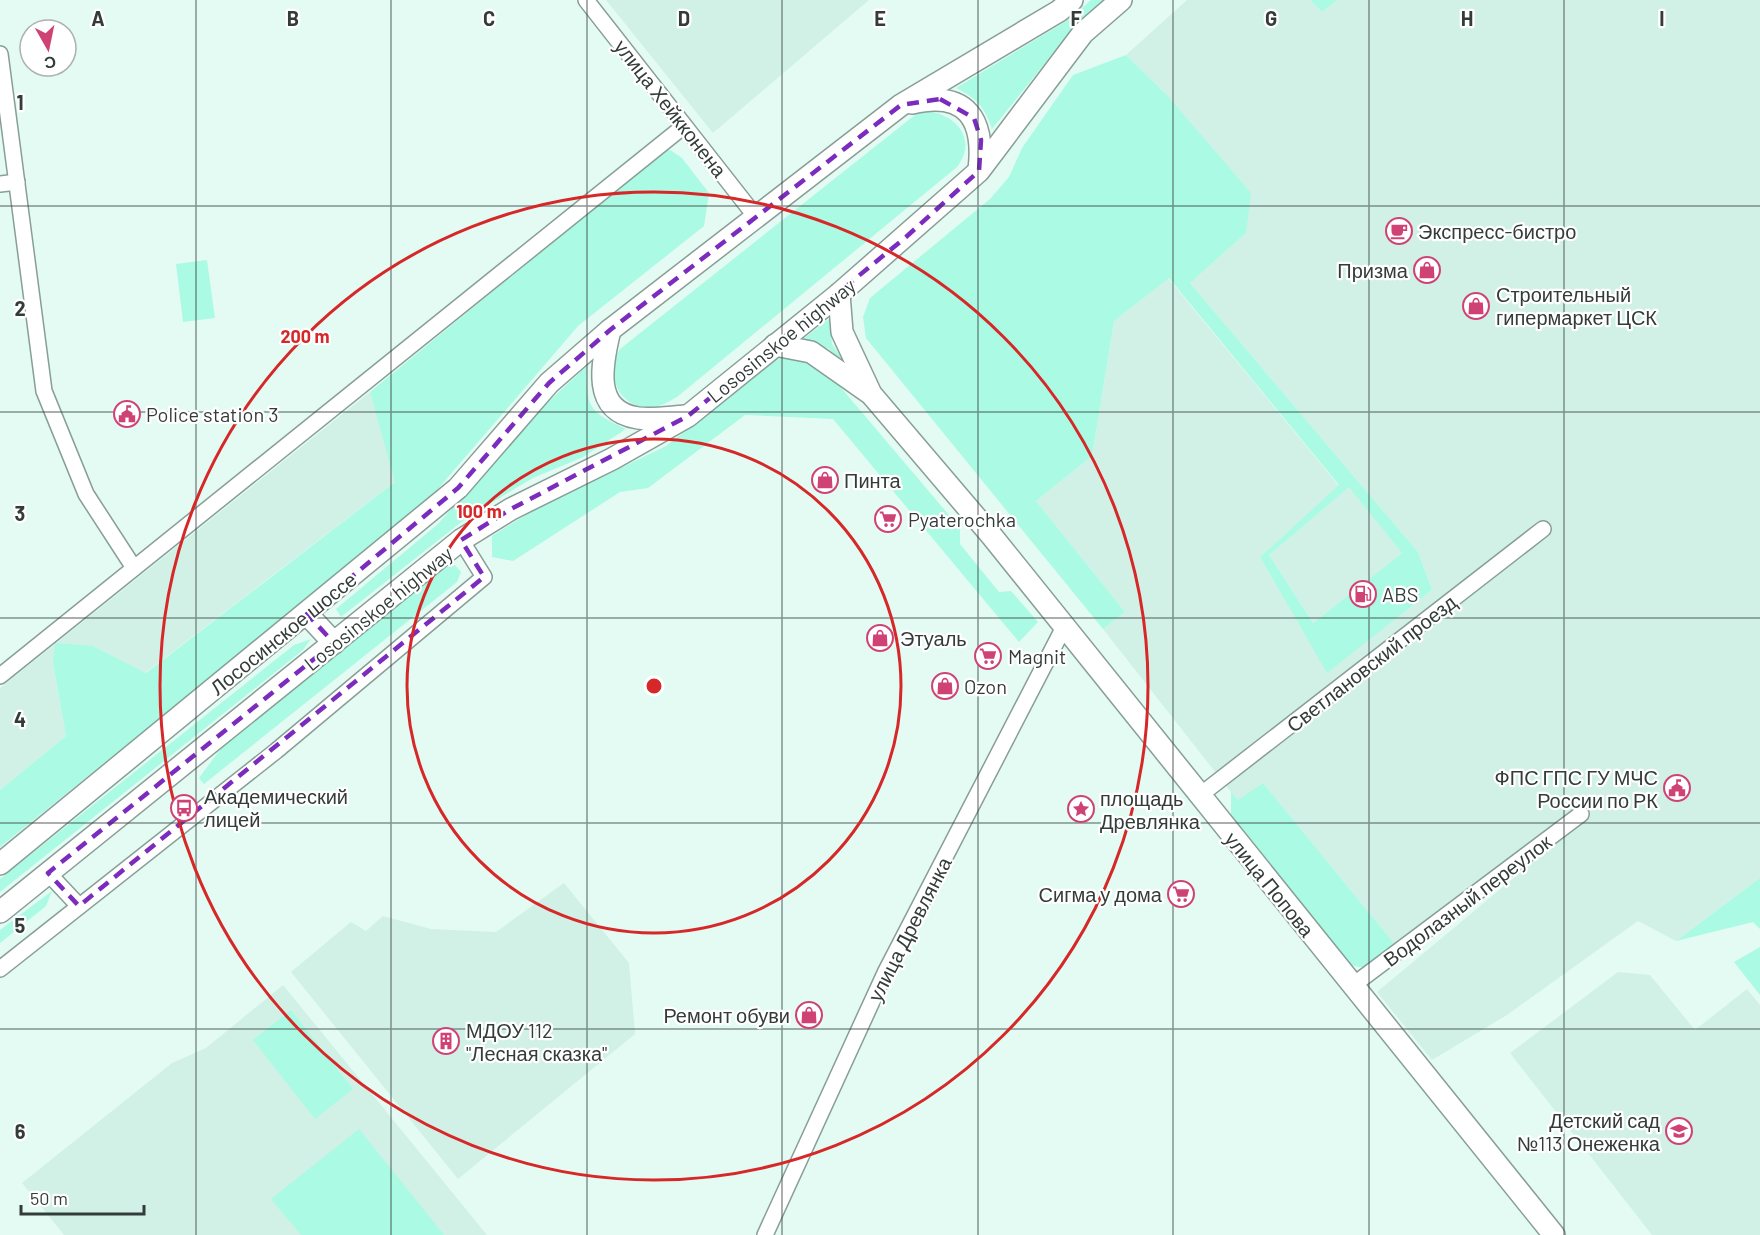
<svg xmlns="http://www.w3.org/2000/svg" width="1760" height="1235" font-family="Barlow,sans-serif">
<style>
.built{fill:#d1f1e7}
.green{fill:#abfae3;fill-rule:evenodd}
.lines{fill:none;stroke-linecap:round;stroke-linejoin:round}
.street-casing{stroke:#889e97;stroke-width:18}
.secondary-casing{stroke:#889e97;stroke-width:24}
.street{stroke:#fff;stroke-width:15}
.secondary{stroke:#fff;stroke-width:21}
.marked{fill:none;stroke:#7b2cbf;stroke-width:4.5;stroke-dasharray:12 8;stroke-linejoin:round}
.grid{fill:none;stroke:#333c3a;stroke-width:1.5;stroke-opacity:0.55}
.ring{fill:none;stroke:#d62828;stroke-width:3}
.labels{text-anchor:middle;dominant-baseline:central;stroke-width:4.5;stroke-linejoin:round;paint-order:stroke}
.street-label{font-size:20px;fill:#333c3a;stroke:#fff}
.poi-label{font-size:20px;fill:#333c3a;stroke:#fff;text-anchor:start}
.grid-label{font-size:20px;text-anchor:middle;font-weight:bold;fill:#333c3a;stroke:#fff;stroke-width:4.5;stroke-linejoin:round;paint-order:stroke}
.centre{fill:#d62828;stroke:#fff;stroke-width:3}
.ring-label{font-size:18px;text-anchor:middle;font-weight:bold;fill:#d62828;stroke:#fff;stroke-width:4.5;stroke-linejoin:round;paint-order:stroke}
</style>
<rect width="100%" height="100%" fill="#e3fbf3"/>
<g class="built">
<path d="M606,0h263l-156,133z"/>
<path d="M1187,0h123l12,12 15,-12h423v878l-84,63 -38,-20 -131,94 -75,45 -55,-68 210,-175 -190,130 -134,-164 -25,18 -135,-172 22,-17 -89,-111 56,-45 22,-135 54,-43 171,208 -79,71 67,115 105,-82 -14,-38 -228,-269 56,-50 -80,-139 -40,-39z"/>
<path d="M370,392l26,89 -251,192 -52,-27 -40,17 13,73 -66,54v-102z"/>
<path d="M1349,486l53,67 -89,70 -44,-68z"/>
<path d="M564,883l65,80 6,71 -177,145 -167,-207 60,-50 15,9 17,-15 48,13 65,3z"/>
<path d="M1618,972l32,3 45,55 52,-41 13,16v230h-108l-142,-182z"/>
<path d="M283,985l204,250h-423l-42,-52 150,-120 34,-15z"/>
</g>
<g class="green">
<path d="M1091,0h15l-31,26 -83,103c-7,-22 -16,-31 -36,-41l112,-68z"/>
<path d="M1310,0h27l-15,12z"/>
<path d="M1126,55l40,39 85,99 -5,40 -56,50 228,269 14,38 -105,83 -67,-116 79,-72 -170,-207 -55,43 -22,135 -56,45 89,111 -22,17 -237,-291 -3,-21 7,-19 120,-99 19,-22 13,-29 51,-73zM1349,487l53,66 -89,70 -44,-68z"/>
<path d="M920,111c32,-1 60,26 37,56l-280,230c-9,5 -17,10 -27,10 -32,1 -45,-33 -30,-58z"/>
<path d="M670,150l12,8 27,35 -5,33 -126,100 -153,178 -425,343v-57l66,-54 -13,-73 2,-20 38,3 53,27 249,-191 -25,-90 294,-241z"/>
<path d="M207,260l8,58 -32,4 -7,-58z"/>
<path d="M829,319l3,25 21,30 -24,-25 -26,-10z"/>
<path d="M779,358l29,1 29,24 123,145v16l39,48 12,-1 27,31 -19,20 -186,-223 -88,-4 -97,73 -28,4 -107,69 -21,-4v-21l38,-24 136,-66z"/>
<path d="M587,366c-1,42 1,45 39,63l-43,28 -50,21 -64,38 -128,101 -5,-8 102,-85 98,-111z"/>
<path d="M455,565l6,7 -4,10 -253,202 -5,-6 23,-31 222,-179z"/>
<path d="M311,639l-8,11 -303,242v-13l294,-234z"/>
<path d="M1263,783l134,164c-16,12 -27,27 -48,17l-118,-146v-26l7,8z"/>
<path d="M1760,878v51l-7,-7 -77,19z"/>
<path d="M52,891l-6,15 -46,37v-13z"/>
<path d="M1760,947v48l-26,-33z"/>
<path d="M291,1010l62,79 -38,30 -62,-79z"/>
<path d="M359,1129l85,106h-143l-30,-36z"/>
</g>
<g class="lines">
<defs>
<g id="street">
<path d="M586,0l170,217"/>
<path d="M0,54l44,337 42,103 48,74"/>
<path d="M0,184l17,-2"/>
<path d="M0,676l684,-550"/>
<path d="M1199,796l344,-267"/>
<path d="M48,873l31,33"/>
<path d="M0,969l276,-218 208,-174 -23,-37"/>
<path d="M1352,986l229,-172"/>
<path d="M765,1235l120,-262 179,-346"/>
</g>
<g id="secondary">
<path d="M912,103c55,-13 73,17 67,67"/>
<path d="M839,294l3,38 29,62 120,141 563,700"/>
<path d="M610,330c-8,33 -19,81 28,88 14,2 32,-1 47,-2"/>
<path d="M775,345l36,7 57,40"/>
<path d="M307,614l27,29"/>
<path d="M0,864l458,-376 91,-105 61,-53 291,-225 158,-94 13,-11"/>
<path d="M0,912l461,-372 50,-31 101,-50 76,-43 151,-122 140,-123 104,-138 38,-33"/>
</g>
</defs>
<use href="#street" class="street-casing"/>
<use href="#secondary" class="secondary-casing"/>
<use href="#street" class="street"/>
<use href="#secondary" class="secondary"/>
</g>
<path class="marked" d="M940,99l34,19 7,22 -2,31 -73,66 -218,179 -177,93 -50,31 23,37 -405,329 -31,-33 286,-230 -27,-29 151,-126 91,-105 61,-53 291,-225z"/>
<path class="grid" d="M196,0v1235M391,0v1235M587,0v1235M782,0v1235M978,0v1235M1173,0v1235M1369,0v1235M1564,0v1235M0,206h1760M0,412h1760M0,618h1760M0,823h1760M0,1029h1760"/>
<g class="ring">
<circle cx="654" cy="686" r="247"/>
<circle cx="654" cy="686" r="494"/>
</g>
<defs>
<symbol id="cafe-ring" viewBox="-11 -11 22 22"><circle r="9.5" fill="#fff" stroke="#cf4374" stroke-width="1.5"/><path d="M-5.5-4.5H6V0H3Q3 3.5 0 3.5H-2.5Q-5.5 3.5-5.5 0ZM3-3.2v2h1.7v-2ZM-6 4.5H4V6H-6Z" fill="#cf4374"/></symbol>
<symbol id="shop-ring" viewBox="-11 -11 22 22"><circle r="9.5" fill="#fff" stroke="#cf4374" stroke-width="1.5"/><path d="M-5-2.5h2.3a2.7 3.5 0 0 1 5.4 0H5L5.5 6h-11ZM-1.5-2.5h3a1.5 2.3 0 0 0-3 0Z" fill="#cf4374"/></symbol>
<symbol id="civic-ring" viewBox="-11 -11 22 22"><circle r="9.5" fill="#fff" stroke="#cf4374" stroke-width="1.5"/><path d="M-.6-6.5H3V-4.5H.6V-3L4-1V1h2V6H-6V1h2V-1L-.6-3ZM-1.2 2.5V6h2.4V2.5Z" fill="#cf4374"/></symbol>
<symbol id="supermarket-ring" viewBox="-11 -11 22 22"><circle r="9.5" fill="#fff" stroke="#cf4374" stroke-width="1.5"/><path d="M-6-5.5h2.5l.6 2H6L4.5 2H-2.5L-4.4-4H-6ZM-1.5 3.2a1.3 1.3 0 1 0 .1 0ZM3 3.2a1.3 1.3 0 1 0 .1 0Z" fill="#cf4374"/></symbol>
<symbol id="fuel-ring" viewBox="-11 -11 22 22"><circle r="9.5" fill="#fff" stroke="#cf4374" stroke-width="1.5"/><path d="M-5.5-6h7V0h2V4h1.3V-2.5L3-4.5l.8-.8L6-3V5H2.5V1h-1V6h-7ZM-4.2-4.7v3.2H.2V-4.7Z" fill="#cf4374"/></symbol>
<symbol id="bus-ring" viewBox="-11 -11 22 22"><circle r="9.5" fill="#fff" stroke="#cf4374" stroke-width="1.5"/><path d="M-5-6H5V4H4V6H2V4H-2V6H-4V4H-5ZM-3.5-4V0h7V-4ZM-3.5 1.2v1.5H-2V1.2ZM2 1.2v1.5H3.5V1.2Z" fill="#cf4374"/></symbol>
<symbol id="sight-ring" viewBox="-11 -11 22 22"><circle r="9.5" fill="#fff" stroke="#cf4374" stroke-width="1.5"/><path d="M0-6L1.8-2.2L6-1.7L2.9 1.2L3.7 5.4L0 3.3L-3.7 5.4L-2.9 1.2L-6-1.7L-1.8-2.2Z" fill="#cf4374"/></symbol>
<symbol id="building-ring" viewBox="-11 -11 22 22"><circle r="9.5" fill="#fff" stroke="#cf4374" stroke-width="1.5"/><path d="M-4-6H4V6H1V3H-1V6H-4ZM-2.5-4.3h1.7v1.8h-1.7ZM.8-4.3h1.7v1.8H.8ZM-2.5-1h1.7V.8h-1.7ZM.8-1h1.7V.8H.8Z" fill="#cf4374"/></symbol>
<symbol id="school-ring" viewBox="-11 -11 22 22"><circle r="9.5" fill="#fff" stroke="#cf4374" stroke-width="1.5"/><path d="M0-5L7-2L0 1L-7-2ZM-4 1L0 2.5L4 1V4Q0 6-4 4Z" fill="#cf4374"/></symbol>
</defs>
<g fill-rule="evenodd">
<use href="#cafe-ring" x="1384" y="216" width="30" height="30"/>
<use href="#shop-ring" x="1412" y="255" width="30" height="30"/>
<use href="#shop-ring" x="1461" y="291" width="30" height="30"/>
<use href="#civic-ring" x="112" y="399" width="30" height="30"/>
<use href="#shop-ring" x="810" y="465" width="30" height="30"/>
<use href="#supermarket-ring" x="873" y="504" width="30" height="30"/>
<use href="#fuel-ring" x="1348" y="579" width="30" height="30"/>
<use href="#shop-ring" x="865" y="623" width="30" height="30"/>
<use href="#supermarket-ring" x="973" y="641" width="30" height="30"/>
<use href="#shop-ring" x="930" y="671" width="30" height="30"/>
<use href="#civic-ring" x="1662" y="773" width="30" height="30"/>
<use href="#bus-ring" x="169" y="793" width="30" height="30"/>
<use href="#sight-ring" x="1066" y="794" width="30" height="30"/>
<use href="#supermarket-ring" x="1166" y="879" width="30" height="30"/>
<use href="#shop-ring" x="794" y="1000" width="30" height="30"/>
<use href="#building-ring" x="431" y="1026" width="30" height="30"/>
<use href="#school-ring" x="1664" y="1116" width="30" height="30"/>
</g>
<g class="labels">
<g class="street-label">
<text transform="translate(671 108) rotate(52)">улица Хейкконена</text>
<text transform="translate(781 340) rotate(-39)">Lososinskoe highway</text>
<text transform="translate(378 608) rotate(-39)">Lososinskoe highway</text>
<text transform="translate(283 633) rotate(-39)">Лососинское шоссе</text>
<text transform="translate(1371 663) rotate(-38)">Светлановский проезд</text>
<text transform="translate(1270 884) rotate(51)">улица Попова</text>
<text transform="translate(1467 900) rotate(-37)">Водолазный переулок</text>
<text transform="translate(909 929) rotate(-63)">улица Древлянка</text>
</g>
<g class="poi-label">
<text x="1418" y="231">Экспресс-бистро</text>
<text x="1408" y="270" text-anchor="end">Призма</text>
<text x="1496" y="294">Строительный<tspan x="1496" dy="23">гипермаркет ЦСК</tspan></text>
<text x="146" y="414">Police station 3</text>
<text x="844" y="480">Пинта</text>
<text x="908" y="519">Pyaterochka</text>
<text x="1382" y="594">ABS</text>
<text x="900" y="638">Этуаль</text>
<text x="1008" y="656">Magnit</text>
<text x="964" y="686">Ozon</text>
<text x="1658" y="777" text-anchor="end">ФПС ГПС ГУ МЧС<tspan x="1658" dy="23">России по РК</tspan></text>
<text x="204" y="796">Академический<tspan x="204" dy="23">лицей</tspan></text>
<text x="1100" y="798">площадь<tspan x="1100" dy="23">Древлянка</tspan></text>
<text x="1162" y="894" text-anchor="end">Сигма у дома</text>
<text x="790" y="1015" text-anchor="end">Ремонт обуви</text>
<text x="466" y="1030">МДОУ 112<tspan x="466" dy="23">"Лесная сказка"</tspan></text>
<text x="1660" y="1120" text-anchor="end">Детский сад<tspan x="1660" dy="23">№113 Онеженка</tspan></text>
</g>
</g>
<g class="grid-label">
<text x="98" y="26">A</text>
<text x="293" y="26">B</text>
<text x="489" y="26">C</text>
<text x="684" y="26">D</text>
<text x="880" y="26">E</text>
<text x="1076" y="26">F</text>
<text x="1271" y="26">G</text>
<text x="1467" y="26">H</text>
<text x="1662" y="26">I</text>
<text x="20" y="110">1</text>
<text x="20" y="316">2</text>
<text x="20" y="521">3</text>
<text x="20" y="727">4</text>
<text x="20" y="933">5</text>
<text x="20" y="1139">6</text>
</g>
<circle cx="654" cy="686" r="9" class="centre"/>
<g class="ring-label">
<text x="305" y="343">200 m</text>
<text x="479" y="518">100 m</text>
</g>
<g transform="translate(48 48) rotate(171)"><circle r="28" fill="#ffffff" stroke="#adb1b0" stroke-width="1.5"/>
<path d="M0-4.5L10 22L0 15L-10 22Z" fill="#cf4374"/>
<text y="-9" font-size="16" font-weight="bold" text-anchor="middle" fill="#333c3a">С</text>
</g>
<path d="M21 1205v9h123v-9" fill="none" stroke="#333c3a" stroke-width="3"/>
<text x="30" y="1205" font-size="18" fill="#333c3a" stroke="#ffffff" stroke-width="4.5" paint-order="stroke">50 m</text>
</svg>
